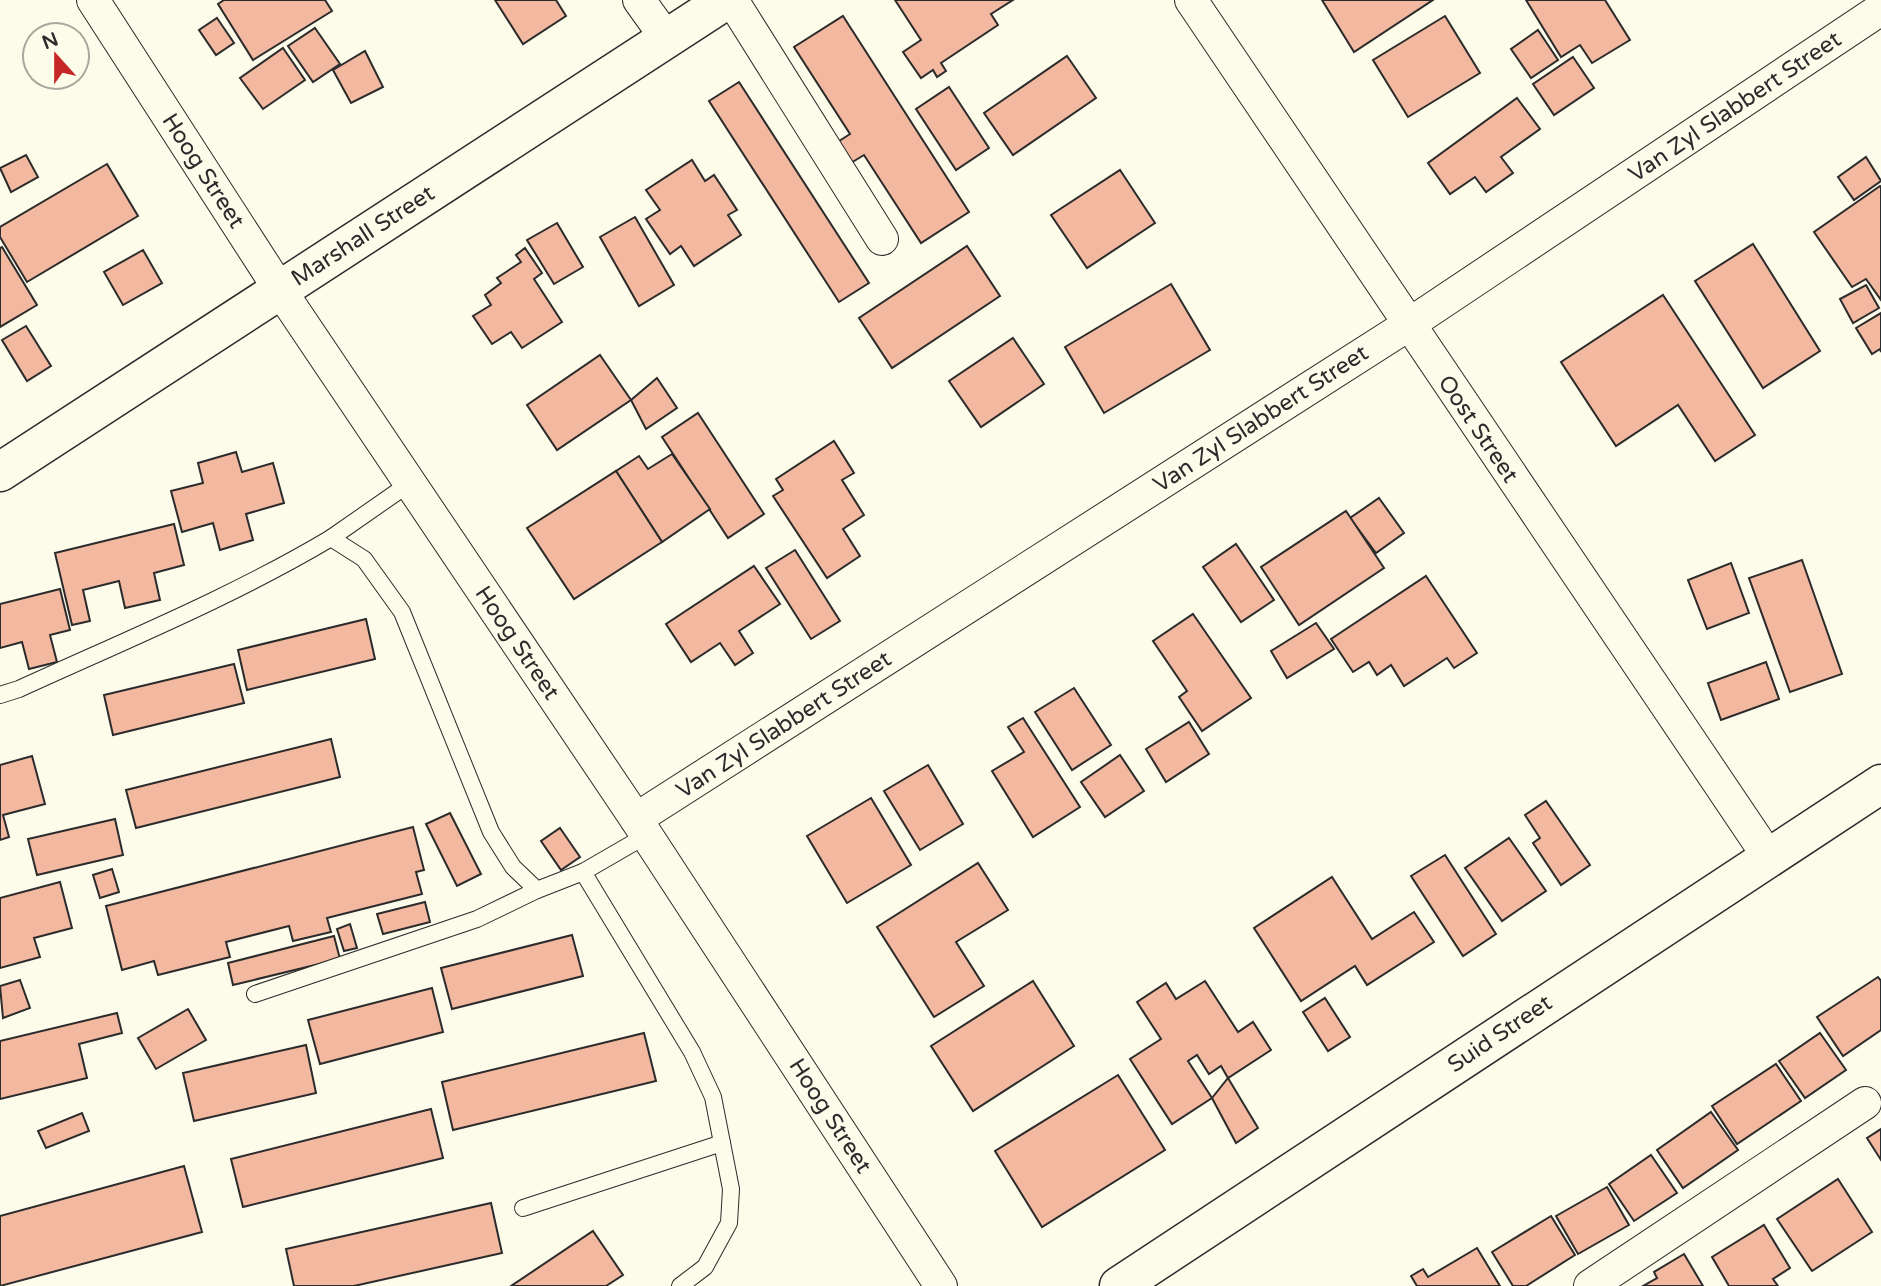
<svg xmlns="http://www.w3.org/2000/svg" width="1881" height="1286" font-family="'Varela Round',sans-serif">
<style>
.building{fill:#f2b8a0;stroke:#2b2b2b;stroke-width:2}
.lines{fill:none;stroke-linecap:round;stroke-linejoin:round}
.lane-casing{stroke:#2b2b2b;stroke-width:18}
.street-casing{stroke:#2b2b2b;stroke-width:34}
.secondary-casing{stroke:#2b2b2b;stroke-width:41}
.lane{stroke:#fdfbea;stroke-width:16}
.street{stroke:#fdfbea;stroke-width:32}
.secondary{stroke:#fdfbea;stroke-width:38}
.labels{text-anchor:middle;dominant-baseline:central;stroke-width:5;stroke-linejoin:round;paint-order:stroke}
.street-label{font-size:23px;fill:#2b2b2b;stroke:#fdfbea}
</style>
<rect width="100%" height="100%" fill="#fdfbea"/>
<g class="building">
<path d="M224,0h101l7,11 -79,49 -35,-56z"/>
<path d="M495,0h61l10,16 -43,28z"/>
<path d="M895,0h118l-22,14 7,11 -57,38 5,8 -9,6 -4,-7 -12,8 -18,-26 18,-12z"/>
<path d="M1322,0h111l-79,52z"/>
<path d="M1526,0h79l25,40 -38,23 -12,-18 -19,12z"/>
<path d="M843,16l126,196 -48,31 -57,-88 -18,11 -13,-21 17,-11 -56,-87z"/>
<path d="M1445,16l35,57 -72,44 -35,-57z"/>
<path d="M217,18l17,25 -18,12 -17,-25z"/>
<path d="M315,28l25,36 -27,18 -25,-36z"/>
<path d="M1538,30l20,30 -27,18 -20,-29z"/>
<path d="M283,48l22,32 -42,29 -23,-31z"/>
<path d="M365,51l18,36 -32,16 -18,-33z"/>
<path d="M1067,56l29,42 -83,57 -29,-42z"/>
<path d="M1573,57l21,31 -40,27 -21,-31z"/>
<path d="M739,82l130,201 -30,19 -130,-201z"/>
<path d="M949,87l40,61 -33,22 -40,-61z"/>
<path d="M1517,98l23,31 -39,28 12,16 -27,19 -11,-15 -25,17 -22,-31z"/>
<path d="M26,155l12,22 -27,15 -11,-24z"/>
<path d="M1866,157l15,24 -27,19 -16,-23z"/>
<path d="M692,160l13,21 9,-6 23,35 -9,5 13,20 -47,31 -13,-20 -11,8 -24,-35 14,-9 -14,-20z"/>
<path d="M107,164l31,52 -111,66 -27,-45v-10z"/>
<path d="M1120,170l35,53 -68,45 -36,-53z"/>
<path d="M1880,186l1,1v113l-15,-21 -14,8 -38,-55z"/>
<path d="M635,217l39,68 -35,21 -39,-69z"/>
<path d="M557,223l26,44 -29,17 -27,-44z"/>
<path d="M1753,244l67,107 -57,37 -68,-107z"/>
<path d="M967,246l33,50 -108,72 -33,-50z"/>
<path d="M2,247l35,58 -37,22v-79z"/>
<path d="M525,248l17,25 -8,6 28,43 -40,26 -11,-16 -19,12 -19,-28 18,-11 -6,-10 16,-12 -4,-5 24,-16 -5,-7z"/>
<path d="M143,250l19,33 -39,22 -19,-33z"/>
<path d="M1171,284l39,66 -106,63 -39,-66z"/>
<path d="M1866,285l13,23 -26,15 -13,-24z"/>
<path d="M1663,295l92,140 -40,26 -37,-56 -62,41 -55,-84z"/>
<path d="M1881,313v39l-1,-3 -8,5 -16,-26z"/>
<path d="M26,326l25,40 -24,15 -25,-41z"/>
<path d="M1013,338l31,46 -63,43 -32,-46z"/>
<path d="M600,355l31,45 -74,50 -30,-45z"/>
<path d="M657,378l20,30 -31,21 -15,-29z"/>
<path d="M698,413l66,101 -36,24 -66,-101z"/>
<path d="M834,441l20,32 -12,7 22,35 -21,14 17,27 -33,22 -54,-82 10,-6 -7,-11z"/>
<path d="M236,452l6,20 31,-9 11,40 -38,11 7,26 -33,10 -7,-27 -31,9 -11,-41 32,-8 -5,-20z"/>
<path d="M672,454l38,55 -48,33 -46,-71 23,-15 9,13z"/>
<path d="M616,471l46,71 -88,57 -47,-71z"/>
<path d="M1379,498l25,35 -28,20 -26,-35z"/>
<path d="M1346,511l38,57 -85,57 -38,-58z"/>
<path d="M174,524l10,41 -30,8 6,27 -35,8 -6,-27 -36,9 7,31 -18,4 -17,-72z"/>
<path d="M1236,544l38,56 -33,22 -38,-55z"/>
<path d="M795,550l45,71 -29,18 -45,-71z"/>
<path d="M1802,560l40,114 -52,18 -41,-114z"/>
<path d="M1731,563l18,50 -42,16 -19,-49z"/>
<path d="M754,566l26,38 -41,27 14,22 -18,12 -15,-22 -29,19 -25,-38z"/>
<path d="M1426,576l51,77 -23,15 -7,-10 -43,28 -13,-21 -14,10 -8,-13 -16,10 -22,-33z"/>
<path d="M60,589l10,41 -20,5 7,27 -28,7 -7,-27 -22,6v-44z"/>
<path d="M1193,614l58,84 -49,33 -23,-34 8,-6 -34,-50z"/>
<path d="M366,619l9,40 -128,31 -9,-40z"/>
<path d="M1316,623l18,26 -47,29 -16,-27z"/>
<path d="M1766,662l13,37 -58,21 -13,-37z"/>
<path d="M234,664l10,39 -131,32 -9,-40z"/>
<path d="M1074,688l37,57 -39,25 -37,-58z"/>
<path d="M1023,718l57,89 -47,30 -41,-66 32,-19 -16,-25z"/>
<path d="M1189,722l20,32 -43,28 -20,-33z"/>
<path d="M331,739l9,38 -204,51 -10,-38z"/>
<path d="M1120,755l24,36 -39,26 -24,-35z"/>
<path d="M32,756l13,48 -42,11 6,22 -9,3v-75z"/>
<path d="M928,765l35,59 -43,26 -36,-59z"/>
<path d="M871,798l40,67 -64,38 -40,-67z"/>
<path d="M1546,801l44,64 -29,20 -28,-42 7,-5 -15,-23z"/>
<path d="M450,813l31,61 -24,12 -31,-62z"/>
<path d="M115,819l8,36 -86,20 -9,-36z"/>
<path d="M413,827l11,43 -8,2 6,22 -95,24 4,14 -38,9 -4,-15 -63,16 4,15 -72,18 -4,-14 -32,9 -16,-64z"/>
<path d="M560,828l20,29 -19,13 -20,-29z"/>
<path d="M1509,838l37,53 -44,30 -37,-53z"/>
<path d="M1445,855l51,79 -33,22 -52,-80z"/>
<path d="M978,863l30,47 -52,32 28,44 -50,31 -57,-90z"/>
<path d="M112,869l7,23 -19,6 -7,-23z"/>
<path d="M1332,877l40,62 42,-27 20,30 -67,43 -12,-19 -54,35 -47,-73z"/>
<path d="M60,882l12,46 -38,10 6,19 -40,11v-70z"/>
<path d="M425,902l5,20 -47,12 -6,-20z"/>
<path d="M350,924l7,24 -13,3 -7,-22z"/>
<path d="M572,935l11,41 -131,33 -11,-41z"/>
<path d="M334,936l6,23 -107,26 -5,-22z"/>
<path d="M1878,977l3,4v49l-38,26 -26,-39z"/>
<path d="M20,980l10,28 -27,10 -3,-32z"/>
<path d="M1033,981l41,65 -101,65 -42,-65z"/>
<path d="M1205,981l33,51 15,-10 18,28 -43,28 -7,-12 -12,8 -12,-19 -9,6 24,37 -40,26 -42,-65 31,-20 -24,-37 29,-19 10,16z"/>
<path d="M432,988l11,44 -123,32 -12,-44z"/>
<path d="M1325,998l25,39 -22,14 -25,-39z"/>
<path d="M188,1009l18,31 -50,29 -18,-31z"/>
<path d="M117,1013l5,20 -43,11 8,34 -87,21v-58z"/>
<path d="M644,1033l12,48 -203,49 -11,-48z"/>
<path d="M1820,1033l26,37 -41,28 -26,-37z"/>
<path d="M306,1045l10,48 -122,28 -11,-48z"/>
<path d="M1776,1064l25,37 -64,43 -25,-38z"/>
<path d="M1118,1075l47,75 -123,77 -47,-76z"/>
<path d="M1228,1078l30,50 -22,15 -24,-45z"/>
<path d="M431,1109l12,49 -200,49 -12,-48z"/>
<path d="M1711,1112l27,38 -55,38 -26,-38z"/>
<path d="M82,1113l7,18 -43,17 -8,-17z"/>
<path d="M1881,1129v31l-14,-22z"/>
<path d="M1651,1155l26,38 -43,28 -25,-37z"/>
<path d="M184,1166l18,66 -202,54v-70z"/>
<path d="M1838,1179l34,53 -60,39 -35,-52z"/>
<path d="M1607,1187l22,38 -51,29 -22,-38z"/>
<path d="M491,1203l11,50 -148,33h-60l-8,-37z"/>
<path d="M1551,1216l24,39 -49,31h-13l-21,-34z"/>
<path d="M1764,1225l26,43 -17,11 5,7h-49l-17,-29z"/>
<path d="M593,1231l30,44 -17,11h-95z"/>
<path d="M1477,1248l23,38h-83l-6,-10 12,-7 5,8z"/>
<path d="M1684,1254l19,32h-60l14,-8 -3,-6z"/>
</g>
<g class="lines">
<defs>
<g id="lane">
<path d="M410,483l-79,55 33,21 38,53 89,220 22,35 24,23 46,-18 64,-37"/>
<path d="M0,695l19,-6c105,-48 213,-92 312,-151"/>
<path d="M583,872l109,180 21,45 18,92 -2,34 -24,44 -25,19"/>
<path d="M255,994l222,-75 60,-29"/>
<path d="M523,1208l199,-65"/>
</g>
<g id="street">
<path d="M93,0l187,290 356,529 305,467"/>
<path d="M639,0l28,39"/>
<path d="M732,0l150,239"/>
<path d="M1191,0l577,856"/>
<path d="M636,819l772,-494 473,-316"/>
<path d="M1590,1286l275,-183"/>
</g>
<g id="secondary">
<path d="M0,472l726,-472"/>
<path d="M1119,1286l762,-502"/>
</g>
</defs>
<use href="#lane" class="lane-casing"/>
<use href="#street" class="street-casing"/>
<use href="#secondary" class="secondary-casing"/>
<use href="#lane" class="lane"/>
<use href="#street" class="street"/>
<use href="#secondary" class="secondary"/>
</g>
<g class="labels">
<g class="street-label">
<text transform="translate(1735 107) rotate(-34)">Van Zyl Slabbert Street</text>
<text transform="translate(203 171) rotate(57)">Hoog Street</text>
<text transform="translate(363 236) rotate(-33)">Marshall Street</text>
<text transform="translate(1261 419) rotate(-33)">Van Zyl Slabbert Street</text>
<text transform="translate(1478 429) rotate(56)">Oost Street</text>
<text transform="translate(517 643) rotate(56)">Hoog Street</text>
<text transform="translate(784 725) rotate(-33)">Van Zyl Slabbert Street</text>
<text transform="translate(1500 1034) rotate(-34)">Suid Street</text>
<text transform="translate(830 1116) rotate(57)">Hoog Street</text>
</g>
</g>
<g transform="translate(56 56) rotate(339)"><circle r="33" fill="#fdfbea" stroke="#a9a89e" stroke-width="2"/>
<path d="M0-5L12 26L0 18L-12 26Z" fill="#c62828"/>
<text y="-10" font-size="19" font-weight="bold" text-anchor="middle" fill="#2b2b2b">N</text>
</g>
</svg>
